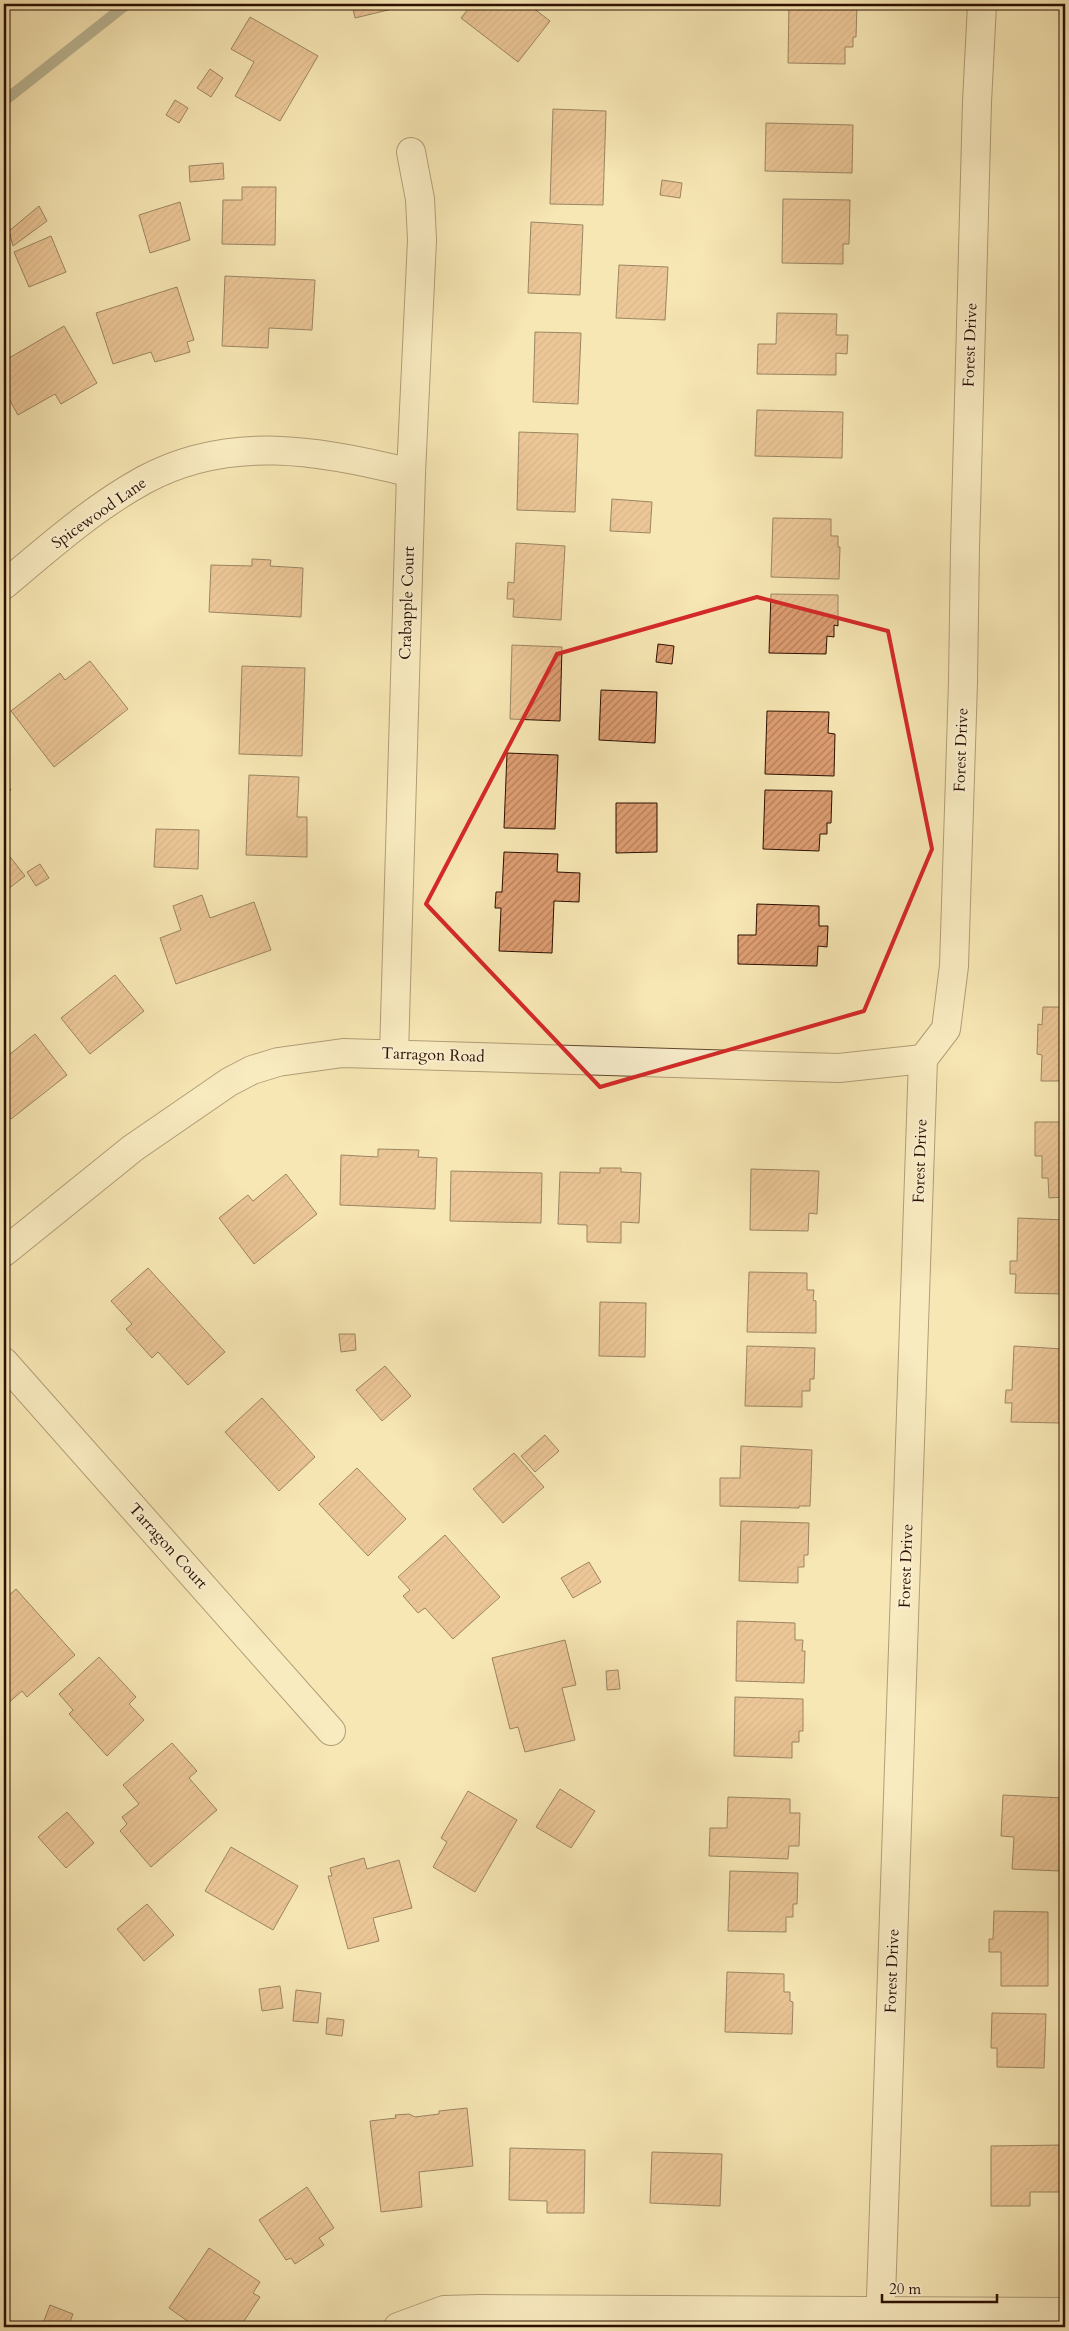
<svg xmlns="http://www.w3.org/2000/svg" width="1069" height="2331" font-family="Cardo,serif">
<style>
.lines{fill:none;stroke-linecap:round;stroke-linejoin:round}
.stream{stroke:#70796b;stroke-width:11}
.building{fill:url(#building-hatch);stroke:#2c0f01}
.street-casing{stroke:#5f452e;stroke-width:30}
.street{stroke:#faefce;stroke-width:28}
.marked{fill:none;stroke:#d62828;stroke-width:4;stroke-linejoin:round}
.labels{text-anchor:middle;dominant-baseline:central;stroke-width:4.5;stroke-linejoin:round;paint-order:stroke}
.street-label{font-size:16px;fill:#2c0f01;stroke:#faefce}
</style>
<defs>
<pattern id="building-hatch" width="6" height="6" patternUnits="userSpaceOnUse" patternTransform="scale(1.25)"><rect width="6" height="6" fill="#de9e72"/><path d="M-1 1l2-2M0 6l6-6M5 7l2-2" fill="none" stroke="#b47f5b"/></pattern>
</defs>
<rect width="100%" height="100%" fill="#f7e7b4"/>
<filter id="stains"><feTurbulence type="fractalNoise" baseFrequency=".004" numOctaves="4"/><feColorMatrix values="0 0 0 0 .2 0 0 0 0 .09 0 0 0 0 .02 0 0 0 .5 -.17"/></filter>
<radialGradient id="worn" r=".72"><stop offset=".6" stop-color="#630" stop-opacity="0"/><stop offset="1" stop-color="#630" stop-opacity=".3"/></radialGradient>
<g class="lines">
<path class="stream" d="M4,101l123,-97"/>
</g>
<g class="building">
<path d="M352,4h61l-58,14z"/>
<path d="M472,4h56l22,17 -32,41 -57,-44z"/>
<path d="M789,4l68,1 -1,32h-3v10h-8v17l-57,-1z"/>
<path d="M250,17l68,39 -38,65 -45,-25 19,-34 -23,-13z"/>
<path d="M210,69l13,9 -12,19 -14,-9z"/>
<path d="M175,100l13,8 -9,15 -13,-8z"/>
<path d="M553,109l53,2 -3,94 -53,-1z"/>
<path d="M766,123l87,2 -1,48 -87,-2z"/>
<path d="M223,163l1,16 -34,3 -1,-16z"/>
<path d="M662,180l20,3 -2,15 -20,-3z"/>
<path d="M242,187h34l-1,58 -53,-1 1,-44h19z"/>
<path d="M783,199l67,1 -1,44h-6v20l-61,-1z"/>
<path d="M180,202l10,38 -40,13 -11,-38z"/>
<path d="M39,206l8,15 -34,25 -4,-15z"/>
<path d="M531,222l52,3 -3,70 -52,-2z"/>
<path d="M51,236l15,36 -37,15 -15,-35z"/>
<path d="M619,265l49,2 -3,53 -49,-2z"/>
<path d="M225,276l90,4 -3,50 -43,-2 -1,20 -46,-2z"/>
<path d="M177,287l17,53 -7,2 3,10 -35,10 -4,-10 -38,12 -17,-51z"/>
<path d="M777,313l60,1 -1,21h12l-1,19 -11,-1v22l-79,-1 1,-30h18z"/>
<path d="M64,326l33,57 -36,21 -6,-10 -37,21 -14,-25v-29z"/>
<path d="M535,332l46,1 -3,71 -45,-2z"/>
<path d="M757,410l86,2 -1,46 -87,-2z"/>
<path d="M519,432l59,2 -3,78 -58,-2z"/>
<path d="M612,499l40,3 -2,31 -40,-2z"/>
<path d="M773,518l58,1v17h7v11h2l-1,32 -68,-2z"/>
<path d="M516,543l49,3 -4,74 -48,-3 1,-18h-7l1,-17 6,1z"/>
<path d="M252,559l19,1 -1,6 33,2 -2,49 -92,-5 2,-47 41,1z"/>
<path d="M771,594l67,1v31l-4,-1v12l-7,-1 -1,18 -57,-1z"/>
<path d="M658,644l16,2 -2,18 -16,-2z"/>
<path d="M512,645l50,2 -2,74 -50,-2z"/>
<path d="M90,661l38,48 -74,58 -43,-56 49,-38 5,7z"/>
<path d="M242,666l63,2 -3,88 -63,-2z"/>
<path d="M601,690l56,2 -2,51 -56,-3z"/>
<path d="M767,711l62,1 -1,21 7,1 -1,42 -69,-2z"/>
<path d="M507,753l51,2 -3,74 -51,-1z"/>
<path d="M249,775l50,2 -2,40h10v40l-61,-2z"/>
<path d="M4,780l7,10 -7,5z"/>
<path d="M765,790l67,1 -1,32h-4v11h-7l-1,17 -56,-2z"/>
<path d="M616,803h41v49l-41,1z"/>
<path d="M156,829l43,1 -1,39 -44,-2z"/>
<path d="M4,849l21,27 -21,16z"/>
<path d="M504,852l54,2 -1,18 23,1 -1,29 -25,-1 -2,52 -53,-2 2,-43h-6l1,-16h6z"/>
<path d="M40,864l9,14 -13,8 -9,-14z"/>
<path d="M202,895l8,23 44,-16 17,48 -95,34 -16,-46 21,-8 -8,-24z"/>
<path d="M757,904l62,2v20h9l-1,21 -9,-1 -1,20 -79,-2v-29h18z"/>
<path d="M115,975l29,36 -54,43 -29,-36z"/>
<path d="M1043,1007h22v74h-24l1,-26 -5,-1 1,-30 4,1z"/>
<path d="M35,1034l32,41 -56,44 -7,-9v-51z"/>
<path d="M1035,1122h30v75l-16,1 -1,-20h-6v-22h-7z"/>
<path d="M378,1149l41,1 -1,7 19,1 -2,51 -95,-4 1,-50 37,2z"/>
<path d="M600,1168h21v4l20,1 -2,50 -18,-1v21l-34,-1v-17l-29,-1 2,-52 40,1z"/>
<path d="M751,1169l68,2 -2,43 -8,-1 -1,18 -58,-1z"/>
<path d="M451,1171l91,2 -1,50 -91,-2z"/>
<path d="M286,1174l31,40 -63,50 -35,-46 29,-23 5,6z"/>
<path d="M1018,1218l47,2v74l-50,-1 1,-19h-6v-13h7z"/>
<path d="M148,1268l77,84 -37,33 -30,-33 -6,6 -26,-29 6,-5 -21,-23z"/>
<path d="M749,1272l58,1v17h7l-1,10 3,1v32l-69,-1z"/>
<path d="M600,1302l46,1 -1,54 -46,-1z"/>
<path d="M339,1334h16l1,16 -15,2z"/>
<path d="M747,1346l68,2 -1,31h-4v12h-8v16l-57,-1z"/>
<path d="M1014,1346l49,3 -3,74 -49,-1 1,-19h-7l1,-13h6z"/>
<path d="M385,1366l26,30 -29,25 -26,-31z"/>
<path d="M262,1398l53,59 -36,34 -54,-59z"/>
<path d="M545,1435l14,16 -24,21 -14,-16z"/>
<path d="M741,1446l71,4 -2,56h-11v2l-79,-2v-28h20z"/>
<path d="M514,1453l30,34 -41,36 -30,-34z"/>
<path d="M357,1468l49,51 -38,37 -49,-52z"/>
<path d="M741,1521l68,2 -1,32h-4v12h-6v16l-59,-2z"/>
<path d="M445,1535l55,62 -47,42 -28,-31 -7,5 -15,-17 7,-6 -12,-13z"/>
<path d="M589,1562l12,20 -28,16 -12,-20z"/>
<path d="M16,1589l59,66 -48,42 -5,-6 -15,13 -3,-4v-100z"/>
<path d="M737,1621l58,2v17h8l-1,11h3l-1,32 -68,-2z"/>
<path d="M565,1640l11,45 -14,3 13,52 -50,12 -7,-25 -8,2 -18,-71z"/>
<path d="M99,1657l37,40 -7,7 15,16 -37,36 -38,-42 4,-4 -14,-16z"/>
<path d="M618,1670l2,19 -13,1 -1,-19z"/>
<path d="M735,1697l68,2v32h-4v11h-7v16l-58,-2z"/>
<path d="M172,1743l25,28 -8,7 28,32 -66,57 -31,-36 7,-7 -5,-7 17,-13 -16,-19z"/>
<path d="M560,1789l35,22 -24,37 -35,-21z"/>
<path d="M468,1791l49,29 -42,72 -42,-25 14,-25 -6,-4z"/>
<path d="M1003,1795l60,3 -3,73 -48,-2 2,-32 -13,-1z"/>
<path d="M728,1797l62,2v14h10l-1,33h-10l-1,13 -79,-3 1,-28h17z"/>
<path d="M67,1812l27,31 -28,25 -28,-31z"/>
<path d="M231,1847l67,39 -25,44 -68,-39z"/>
<path d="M364,1858l3,11 32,-9 13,48 -39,10 6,23 -31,8 -20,-73h4l-2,-8z"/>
<path d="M730,1871l68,2 -1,31h-4v13h-7v15l-58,-1z"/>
<path d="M147,1904l27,31 -30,26 -27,-32z"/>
<path d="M994,1911l54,1v74h-47v-34h-12v-13h4z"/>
<path d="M727,1972l57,2v18h6v9l3,1 -1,32 -67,-2z"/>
<path d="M280,1986l3,22 -21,3 -3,-22z"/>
<path d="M296,1990l25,3 -3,30 -25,-2z"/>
<path d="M992,2013l54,1 -2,54 -47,-1v-19h-6z"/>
<path d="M327,2018l17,2 -2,16 -16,-2z"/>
<path d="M467,2108l6,58 -54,6 3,35 -41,5 -11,-91 26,-3 -1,-3 14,-1 6,3 24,-3v-3z"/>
<path d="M1063,2145v47h-33v14h-39v-60z"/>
<path d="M510,2148l75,2 -1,63h-37v-12l-38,-1z"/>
<path d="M652,2152l70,2 -2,52 -70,-3z"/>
<path d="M307,2187l27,41 -15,10 5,7 -29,19 -4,-6 -5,2 -27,-40z"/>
<path d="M209,2248l51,34 -7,11 7,4 -20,30h-44l-27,-19z"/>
<path d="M50,2305l23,9 -5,13h-14l-11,-4z"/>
</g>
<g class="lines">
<defs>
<g id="street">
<path d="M4,585c44,-37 89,-77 140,-105 85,-46 177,-30 267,-7"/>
<path d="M394,1054l17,-581 11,-233 -2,-41 -9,-47"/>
<path d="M4,1252l129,-104 96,-66 23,-12 26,-8 65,-9 496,15 84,-9"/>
<path d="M4,1362l327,369"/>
<path d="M398,2327l46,-17 36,-1 585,3"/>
<path d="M880,2327l43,-1268 23,-30 8,-63 9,-284 2,-134 12,-446 5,-98"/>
</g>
</defs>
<use href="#street" class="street-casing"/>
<use href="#street" class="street"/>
</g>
<path d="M0 0H1069V2331H0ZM757,597l131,34 44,218 -68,162 -264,76 -174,-183 131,-250z" fill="#f7e7b4" fill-opacity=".55" fill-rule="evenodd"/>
<path class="marked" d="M757,597l131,34 44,218 -68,162 -264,76 -174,-183 131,-250z"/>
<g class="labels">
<g class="street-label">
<text transform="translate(970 345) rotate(-88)">Forest Drive</text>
<text transform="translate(99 513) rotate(-35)">Spicewood Lane</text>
<text transform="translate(407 603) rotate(-88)">Crabapple Court</text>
<text transform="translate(961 750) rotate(-88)">Forest Drive</text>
<text transform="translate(433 1055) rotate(2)">Tarragon Road</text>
<text transform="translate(920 1161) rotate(-88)">Forest Drive</text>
<text transform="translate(168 1546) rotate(48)">Tarragon Court</text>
<text transform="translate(906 1566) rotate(-88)">Forest Drive</text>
<text transform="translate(892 1971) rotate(-88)">Forest Drive</text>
</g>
</g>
<rect width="1069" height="2331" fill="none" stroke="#f7e7b4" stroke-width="20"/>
<rect x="5" y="5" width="1059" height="2321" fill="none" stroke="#2c0f01" stroke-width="2.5"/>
<rect x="10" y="10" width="1049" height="2311" fill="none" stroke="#2c0f01"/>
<path d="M882 2294v8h115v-8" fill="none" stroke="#2c0f01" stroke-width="2.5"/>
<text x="889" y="2294" font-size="15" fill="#2c0f01" stroke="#faefce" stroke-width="4" paint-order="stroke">20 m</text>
<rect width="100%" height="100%" filter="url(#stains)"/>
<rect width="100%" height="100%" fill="url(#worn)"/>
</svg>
